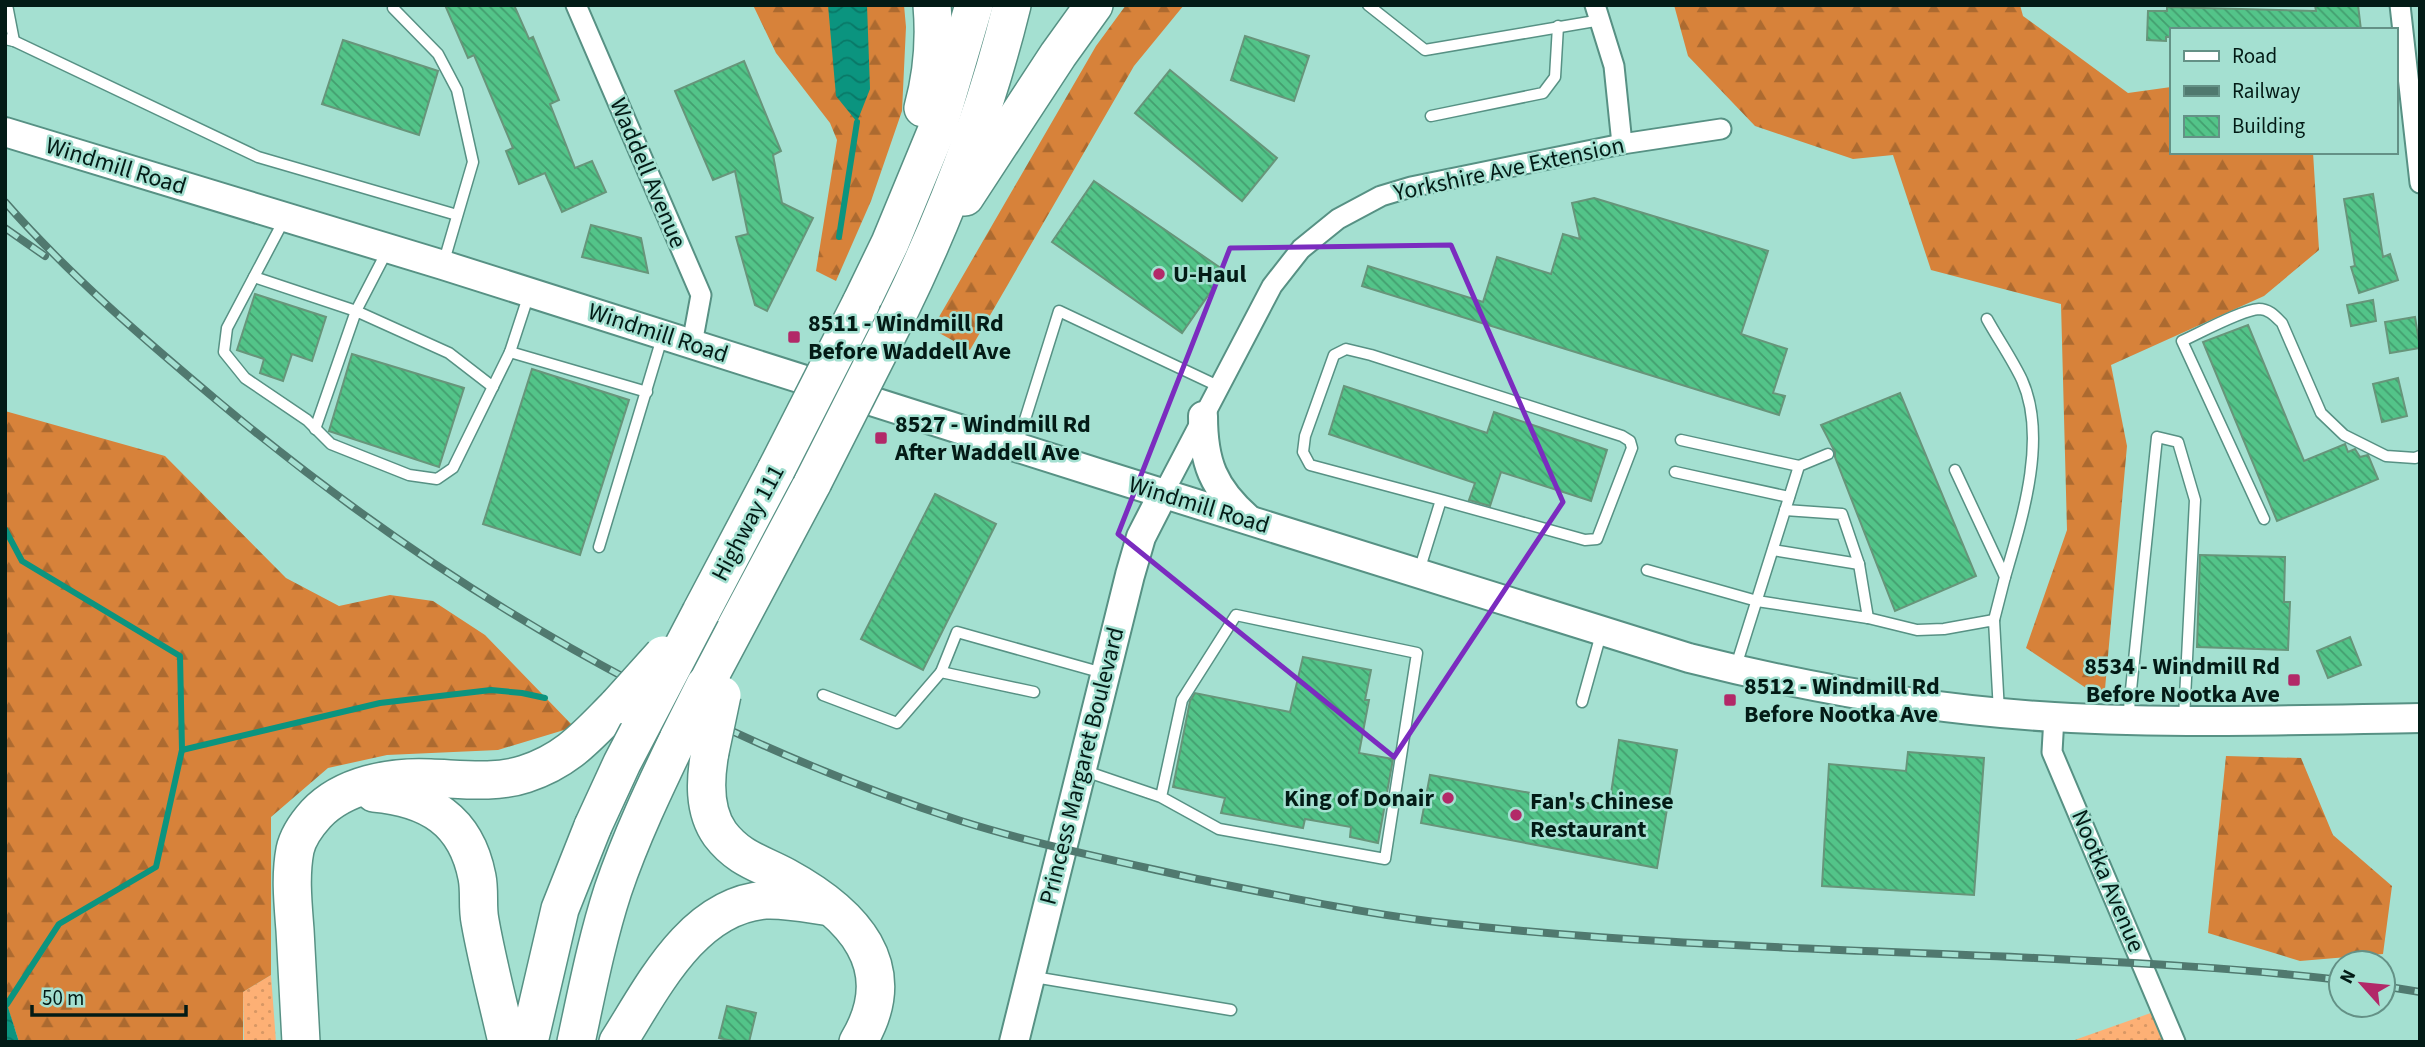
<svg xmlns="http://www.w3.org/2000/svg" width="2425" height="1047" font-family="'Source Sans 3',sans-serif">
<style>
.grass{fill:url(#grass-dots)}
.forest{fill:url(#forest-firs)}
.water{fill:url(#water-waves)}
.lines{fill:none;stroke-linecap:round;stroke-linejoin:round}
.stream{stroke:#0b947f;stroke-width:6}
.building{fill:url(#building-back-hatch);stroke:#67957a;stroke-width:2}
.lane-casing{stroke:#579184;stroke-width:13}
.street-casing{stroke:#579184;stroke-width:23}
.secondary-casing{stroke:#579184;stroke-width:32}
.highway-casing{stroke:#579184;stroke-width:40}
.lane{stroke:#fff;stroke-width:10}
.street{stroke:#fff;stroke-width:19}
.secondary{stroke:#fff;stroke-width:28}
.highway{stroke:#fff;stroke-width:37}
.rail-casing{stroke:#50796f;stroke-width:8}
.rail{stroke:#a4e0d1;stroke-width:5;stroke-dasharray:16;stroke-linecap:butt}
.highway-bridge-casing{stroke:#579184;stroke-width:40;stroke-linecap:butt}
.highway-bridge{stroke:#fff;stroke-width:37}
.marked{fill:none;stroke:#7b2cbf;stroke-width:5;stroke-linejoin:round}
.poi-dot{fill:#b22968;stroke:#a4e0d1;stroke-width:2.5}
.labels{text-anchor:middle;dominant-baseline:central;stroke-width:5;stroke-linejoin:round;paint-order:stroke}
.street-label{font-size:24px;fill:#031b16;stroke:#a4e0d1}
.poi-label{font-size:24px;font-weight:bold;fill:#031b16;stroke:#a4e0d1;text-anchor:start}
</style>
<defs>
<pattern id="grass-dots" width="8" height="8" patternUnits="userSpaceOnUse" patternTransform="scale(1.75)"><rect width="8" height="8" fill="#fdb075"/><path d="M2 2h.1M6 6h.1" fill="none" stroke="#d79764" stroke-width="1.8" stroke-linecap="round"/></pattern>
<pattern id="forest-firs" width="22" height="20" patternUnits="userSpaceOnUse" patternTransform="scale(1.75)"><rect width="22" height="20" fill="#d7823a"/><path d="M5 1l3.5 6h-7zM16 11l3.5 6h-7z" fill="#ac6a30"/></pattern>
<pattern id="water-waves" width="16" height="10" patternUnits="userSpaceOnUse" patternTransform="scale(1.75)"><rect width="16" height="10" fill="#0b947f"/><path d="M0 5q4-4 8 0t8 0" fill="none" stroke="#097867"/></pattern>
<pattern id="building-back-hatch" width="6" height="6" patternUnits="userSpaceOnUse" patternTransform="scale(1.75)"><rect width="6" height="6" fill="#53c489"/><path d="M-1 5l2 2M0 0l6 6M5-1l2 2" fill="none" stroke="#439e6f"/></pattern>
</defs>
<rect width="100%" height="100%" fill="#a4e0d1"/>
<g class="grass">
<path d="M271,975l5,67h-32l-1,-50z"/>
<path d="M2162,1009l13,33h-106z"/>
</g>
<g class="forest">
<path d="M753,5h151l2,22 -4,84 -31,90 -35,80 -20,-10 21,-131 -7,-17 -54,-70z"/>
<path d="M1126,5h58l-50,61 -164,284 -38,-21 164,-283z"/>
<path d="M1674,5h346l3,11 105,77 43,-6v65h142l6,98 -55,46 -153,69 16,81 -23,254 -78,-52 41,-118 -6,-226 -130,-34 -38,-115 -40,4 -98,-33 -67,-70z"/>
<path d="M5,411l160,45 121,122 53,28 51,-11 43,6 52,34 89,92 -76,23 -111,5 -59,13 -57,49v158l-28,17v50h-224l-14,-43z"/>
<path d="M2226,756l75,2 32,77 59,51 -9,68 -83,7 -92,-28z"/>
</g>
<g class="water">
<path d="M828,5h39l3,84 -13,33 -21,-26z"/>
<path d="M5,999l2,5 12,38h-14z"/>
</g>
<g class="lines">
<g class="stream">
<path d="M839,237l18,-115"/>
<path d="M5,529l17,32 158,95 2,94 -26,117 -97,57 -52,80"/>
<path d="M182,750l198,-47 111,-13 31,3 23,5"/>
</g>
</g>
<g class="building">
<path d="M445,5h69l15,34 4,-2 26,63 -9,4 25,64 17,-7 14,31 -44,20 -17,-39 -26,11 -13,-33 7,-3 -39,-93 -6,3z"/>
<path d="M2315,5h43l3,25h-190v7h-5v4l-19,-1 1,-29h19v-4l149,4z"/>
<path d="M1245,36l64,20 -15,45 -63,-21z"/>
<path d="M343,40l95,31 -19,64 -97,-31z"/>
<path d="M744,61l37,90 -8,4 9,48 31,15 -46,93 -12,-6 -19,-68 12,-3 -13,-63 -22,9 -38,-89z"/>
<path d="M1170,70l107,88 -35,43 -107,-88z"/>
<path d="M1094,181l131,90 -43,62 -130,-91z"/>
<path d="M2373,194l10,63 7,-3 8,26 -39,13 -8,-26 4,-1 -11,-67z"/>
<path d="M1594,198l174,53 -27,83 46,15 -14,44 12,3 -6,19 -417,-129 6,-20 115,36 14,-45 54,17 12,-40 17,5 -8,-36z"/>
<path d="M591,225l50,13 7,35 -66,-16z"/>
<path d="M255,294l71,23 -14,44 -20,-7 -9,27 -23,-8 4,-14 -27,-9z"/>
<path d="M2373,300l3,21 -25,5 -4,-21z"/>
<path d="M2415,317l5,31 -30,5 -5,-31z"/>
<path d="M2248,325l56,136 41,-17 3,8 7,-3 5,8 8,-2 10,24 -101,42 -74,-179z"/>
<path d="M352,354l112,34 -25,79 -110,-36z"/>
<path d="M532,369l97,31 -49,155 -97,-31z"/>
<path d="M2398,378l9,38 -25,6 -9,-38z"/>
<path d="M1344,386l143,47 7,-21 113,38 -16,51 -90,-29 -11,34 -21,-6 6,-17 -146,-49z"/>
<path d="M1900,393l76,183 -81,35 -60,-154v-5l-14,-27z"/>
<path d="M935,494l61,30 -73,146 -62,-31z"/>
<path d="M2200,555l85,2 -1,45h6l-2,48 -91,-3z"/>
<path d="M2350,637l11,28 -33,13 -11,-27z"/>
<path d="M1303,657l68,13 -6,30h4l-10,53 34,6 -15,84 -28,-6 1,-10 -46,-8 -2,9 -82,-15 4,-15 -52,-11 17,-86 5,-8 95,19z"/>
<path d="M1619,740l58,10 -20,118 -236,-45 9,-48 179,32z"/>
<path d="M1908,752l76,6 -10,137 -152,-9 7,-122 77,7z"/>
<path d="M727,1006l29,7 -7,29h-12l-18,-4z"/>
</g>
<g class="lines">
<defs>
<g id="lane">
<path d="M7,5l7,36"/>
<path d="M1368,5l57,45 176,-30"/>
<path d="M393,8l45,46 19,36 16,72 -29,99"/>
<path d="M5,39l9,2 244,116 199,58"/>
<path d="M1431,116l112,-23 12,-16 3,-51"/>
<path d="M284,220l-57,108 -3,24 21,26 62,42 24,24 78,31 28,4 16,-11 57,-116"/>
<path d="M254,277l102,34 31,-60"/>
<path d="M529,294l-19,58 137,40"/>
<path d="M1987,319c11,20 25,40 35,61 26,58 0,139 -17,197"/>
<path d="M315,429l41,-118 93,42 44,34"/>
<path d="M1681,440l118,26"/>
<path d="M1017,445l42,-134 159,75"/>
<path d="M1955,470l50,107 -11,43"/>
<path d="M1675,472l114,25"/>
<path d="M1785,510l57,4 17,50 9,54"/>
<path d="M2264,519l-82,-178c18,-8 59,-31 77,-32 10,0 16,7 23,14l39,90 23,22 42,21 29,2 5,-2"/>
<path d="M599,547l63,-209"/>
<path d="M1773,550l86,14"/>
<path d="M1647,570l110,31 111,17 49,12 27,-1 50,-9 5,92"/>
<path d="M1419,571l22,-71 -131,-35 -7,-13 2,-16 29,-81 12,-6 25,6 251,81 8,5 2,7 -35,91 -12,1 -144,-40"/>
<path d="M1736,666l63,-200 29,-12"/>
<path d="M941,672l16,-40 146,41"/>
<path d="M823,695l74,28 44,-51 93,20"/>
<path d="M1582,702l19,-68"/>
<path d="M2128,719l29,-282 21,5 17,58 -11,218"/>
<path d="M1085,771l76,26 21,-97 54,-85 181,38 -32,206 -166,-30 -58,-32"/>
<path d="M1034,977l197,33"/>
</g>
<g id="street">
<path d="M576,5l125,290 -9,49"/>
<path d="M1595,5l19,61 8,78"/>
<path d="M2400,5l20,178"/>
<path d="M1163,494l109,-208 29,-37 37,-30 43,-23 30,-9 211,-43 99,-15"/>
<path d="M2054,717l-2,35 123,290"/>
</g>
<g id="secondary">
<path d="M5,132l438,133 658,209 588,184c119,30 242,52 365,59 122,7 244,3 366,1"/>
<path d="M1203,416c0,46 10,72 45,103"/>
<path d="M1014,1042l116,-467 11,-38 22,-43"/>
</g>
<g id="highway">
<path d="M923,108c9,-33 12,-69 9,-103"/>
<path d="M965,197l93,-142 36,-50"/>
<path d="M861,303l29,-60 48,-116 36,-122"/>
<path d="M898,314c48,-98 88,-203 114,-309"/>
<path d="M701,612l75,-142"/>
<path d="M705,685l108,-203"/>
<path d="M710,752c-5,27 -7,58 10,82 19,25 40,29 66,43 66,36 118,89 72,165"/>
<path d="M374,793c55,5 92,27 103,84 3,15 0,29 3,44 7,40 18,81 27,121"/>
<path d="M301,1042c-2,-38 -4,-75 -6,-112 -2,-26 -5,-54 0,-80 3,-14 12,-26 21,-36 27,-29 75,-38 114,-36 31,1 65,6 95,-4 43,-14 62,-38 93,-69"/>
<path d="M529,1042l31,-133 33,-83"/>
<path d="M576,1042c11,-51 21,-103 37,-152 18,-53 42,-103 66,-153"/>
<path d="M618,1042c35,-55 74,-136 147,-142 20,-1 40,3 59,6"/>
</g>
</defs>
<use href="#lane" class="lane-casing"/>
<use href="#street" class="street-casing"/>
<use href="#secondary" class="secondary-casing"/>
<use href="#highway" class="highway-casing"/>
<use href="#lane" class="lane"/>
<use href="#street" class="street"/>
<use href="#secondary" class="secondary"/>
<use href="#highway" class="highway"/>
<defs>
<g id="rail">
<path d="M5,202c65,74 139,137 215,201 220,184 467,329 741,418 77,24 156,40 236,58 79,16 158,33 239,43 198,23 399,27 599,36 102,5 204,10 306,22"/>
<path d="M5,228l40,28"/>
<path d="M2383,986l37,6"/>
</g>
</defs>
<use href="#rail" class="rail-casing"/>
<use href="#rail" class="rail"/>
<defs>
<g id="highway-bridge">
<path d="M776,470l85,-167"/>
<path d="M813,482l85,-168"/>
<path d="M618,705l45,-50"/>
<path d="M679,737l26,-52"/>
<path d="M710,752l12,-57"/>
<path d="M593,826l29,-63 79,-151"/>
</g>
</defs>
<use href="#highway-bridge" class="highway-bridge-casing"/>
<use href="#highway-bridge" class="highway-bridge"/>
</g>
<path class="marked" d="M1451,245l112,257 -169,255 -276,-223 112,-286z"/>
<g class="poi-dot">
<circle cx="1159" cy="274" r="7"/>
<rect x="787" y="330" width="14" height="14" rx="3.5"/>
<rect x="874" y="431" width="14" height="14" rx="3.5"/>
<rect x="2287" y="673" width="14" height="14" rx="3.5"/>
<rect x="1723" y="693" width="14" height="14" rx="3.5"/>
<circle cx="1448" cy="798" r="7"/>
<circle cx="1516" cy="815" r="7"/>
</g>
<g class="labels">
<g class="street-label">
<text transform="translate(116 166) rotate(17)">Windmill Road</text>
<text transform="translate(1509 169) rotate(-12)">Yorkshire Ave Extension</text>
<text transform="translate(648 173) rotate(67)">Waddell Avenue</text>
<text transform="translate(658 333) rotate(18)">Windmill Road</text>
<text transform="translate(1199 505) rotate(17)">Windmill Road</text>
<text transform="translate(748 523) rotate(-62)">Highway 111</text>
<text transform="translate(1082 766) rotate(-76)">Princess Margaret Boulevard</text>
<text transform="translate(2108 881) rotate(67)">Nootka Avenue</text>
</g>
<g class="poi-label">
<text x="1173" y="274">U-Haul</text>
<text x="808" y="323">8511 - Windmill Rd<tspan x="808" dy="28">Before Waddell Ave</tspan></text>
<text x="895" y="424">8527 - Windmill Rd<tspan x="895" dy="28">After Waddell Ave</tspan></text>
<text x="2280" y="666" text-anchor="end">8534 - Windmill Rd<tspan x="2280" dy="28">Before Nootka Ave</tspan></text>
<text x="1744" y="686">8512 - Windmill Rd<tspan x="1744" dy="28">Before Nootka Ave</tspan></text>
<text x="1434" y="798" text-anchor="end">King of Donair</text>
<text x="1530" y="801">Fan's Chinese<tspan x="1530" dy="28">Restaurant</tspan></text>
</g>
</g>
<rect width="2425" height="1047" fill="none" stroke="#031b16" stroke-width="14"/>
<rect x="2170" y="28" width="228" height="126" fill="#a4e0d1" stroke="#649186" stroke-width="2"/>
<rect x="2184" y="51" width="35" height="10" fill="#ffffff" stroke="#649186" stroke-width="2"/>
<text x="2232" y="63" font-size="21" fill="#031b16">Road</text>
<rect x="2184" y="86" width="35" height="10" fill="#50796f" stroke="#649186" stroke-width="2"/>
<text x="2232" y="98" font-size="21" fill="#031b16">Railway</text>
<rect x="2184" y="116" width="35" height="21" fill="url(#building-back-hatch)" stroke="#649186" stroke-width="2"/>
<text x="2232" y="133" font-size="21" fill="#031b16">Building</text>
<g transform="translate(2362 984) rotate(297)"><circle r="33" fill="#a4e0d1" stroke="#649186" stroke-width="2"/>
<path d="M0-5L12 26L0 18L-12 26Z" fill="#b22968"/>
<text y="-10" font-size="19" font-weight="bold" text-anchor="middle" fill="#031b16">N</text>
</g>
<path d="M32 1005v10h154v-10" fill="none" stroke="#031b16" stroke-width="3.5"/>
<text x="42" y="1005" font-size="21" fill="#031b16" stroke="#a4e0d1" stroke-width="5" paint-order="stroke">50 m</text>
</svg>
